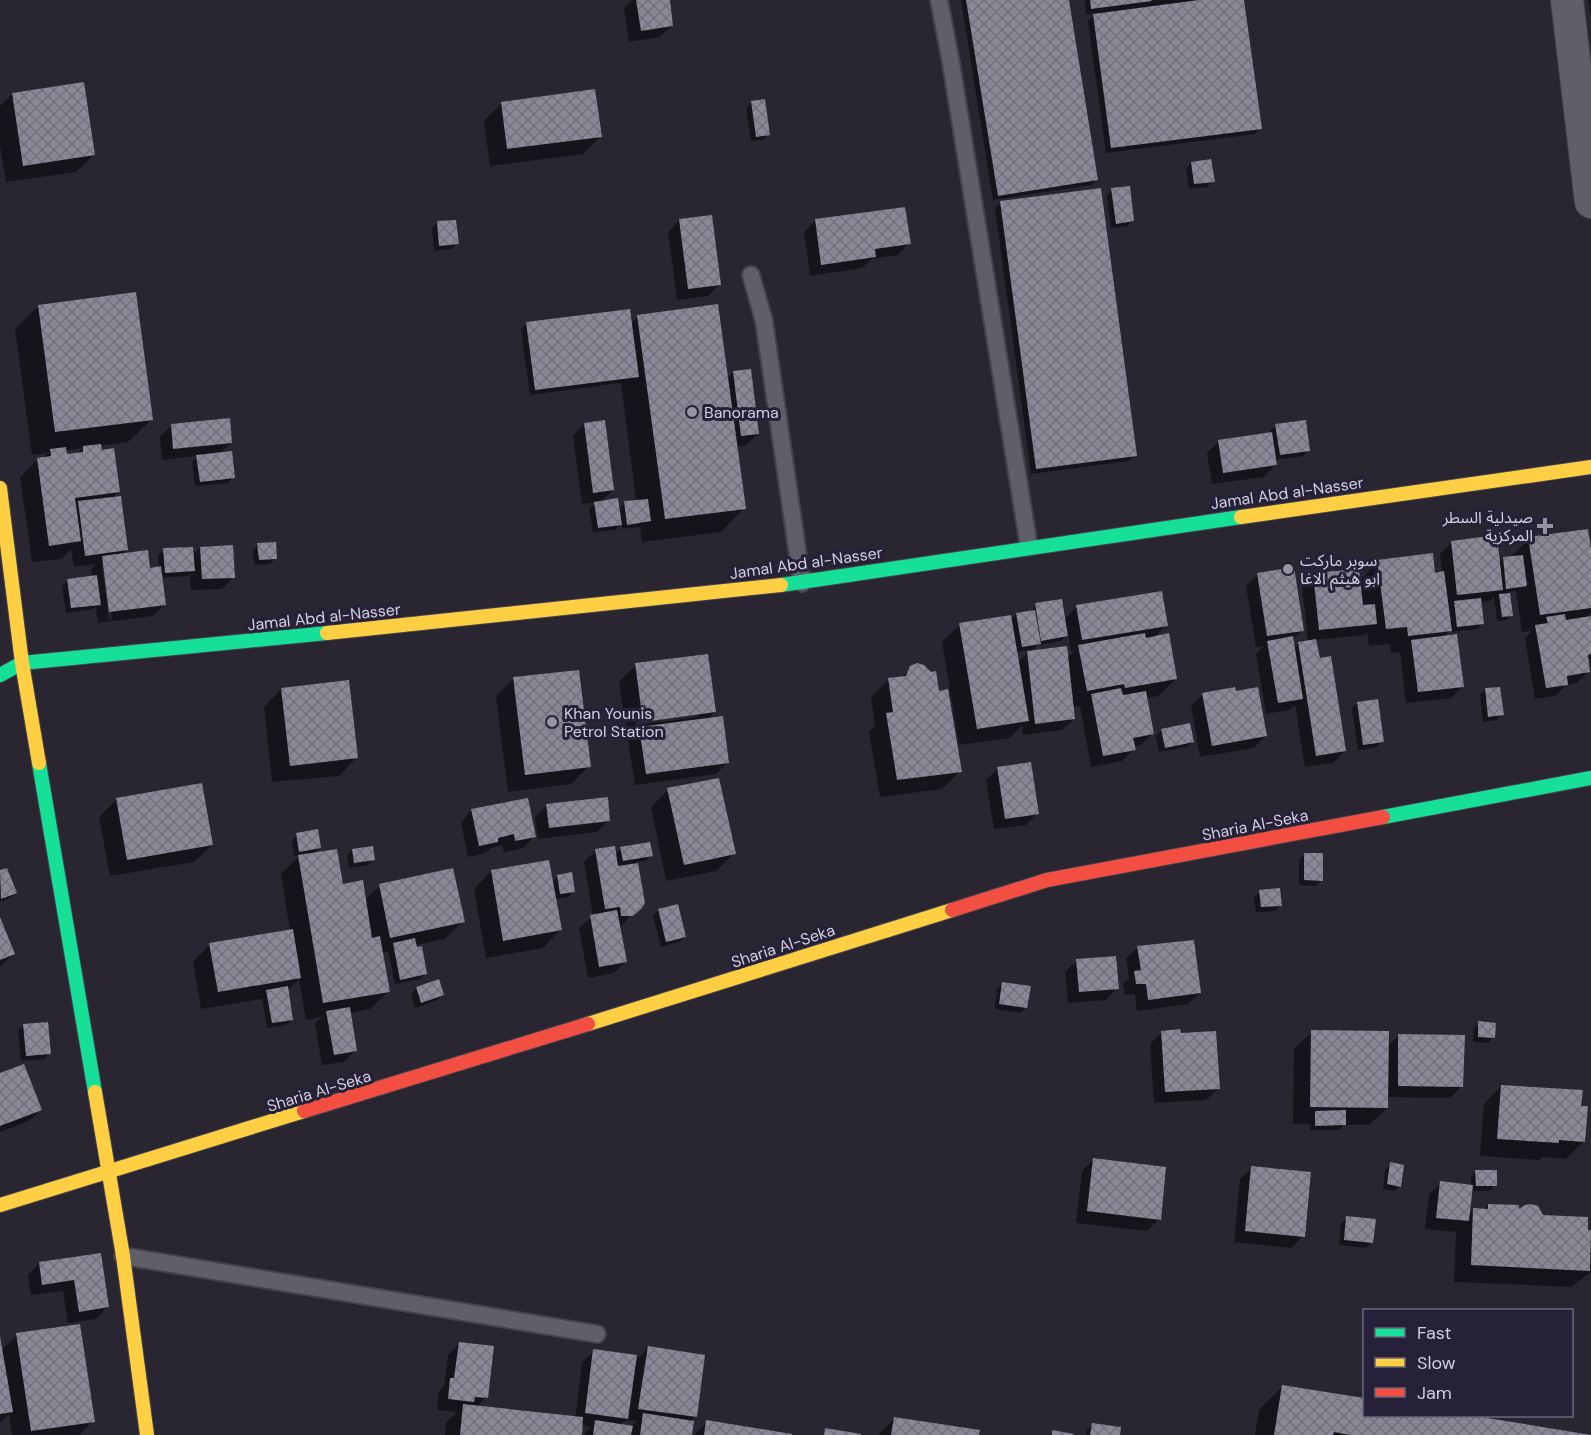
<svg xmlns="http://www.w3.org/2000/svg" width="1591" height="1435" font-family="'DM Sans','Noto Sans Arabic',sans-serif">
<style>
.shadow{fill:#0007;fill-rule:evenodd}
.building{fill:url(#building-cross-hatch)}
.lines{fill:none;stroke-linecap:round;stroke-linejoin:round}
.lane-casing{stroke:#44424c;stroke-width:20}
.street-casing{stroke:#44424c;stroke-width:34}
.fast-casing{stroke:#44424c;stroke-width:16}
.slow-casing{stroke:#44424c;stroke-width:16}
.jam-casing{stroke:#44424c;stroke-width:16}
.lane{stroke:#605e69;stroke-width:16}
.street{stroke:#605e69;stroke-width:32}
.fast{stroke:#16e098;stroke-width:14}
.slow{stroke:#ffcf43;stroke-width:14}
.jam{stroke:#f24e42;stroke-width:14}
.poi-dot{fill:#9794a2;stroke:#262038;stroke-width:2}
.labels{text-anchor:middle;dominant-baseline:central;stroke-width:6;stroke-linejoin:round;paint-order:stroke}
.poi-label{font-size:16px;fill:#d2cfdf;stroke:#262038;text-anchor:start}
.street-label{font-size:16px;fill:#d2cfdf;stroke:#262038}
</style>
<defs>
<pattern id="building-cross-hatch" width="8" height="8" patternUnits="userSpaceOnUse" patternTransform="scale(1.5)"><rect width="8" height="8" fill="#8a8796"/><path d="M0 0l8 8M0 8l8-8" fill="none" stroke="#74717d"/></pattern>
</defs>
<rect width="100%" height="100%" fill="#292632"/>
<g class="shadow">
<path d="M632,0h36l4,26 -12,11 -31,5 -5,-34z"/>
<path d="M961,0h107l28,180 -5,5 -98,15z"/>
<path d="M1085,0h158l17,128 -5,6 -149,19 -18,-132 8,-8 -10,1z"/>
<path d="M1588,0h3v16z"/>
<path d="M12,94l82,61 -18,17 -70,10 -6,-36v-40z"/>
<path d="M752,102l16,32 -5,6 -12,1 -5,-33z"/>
<path d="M502,103l98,34 -17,17 -93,12 -6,-45z"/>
<path d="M1191,163l22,18 -6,6 -18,2 -3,-20z"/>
<path d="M1112,190l21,31 -6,5 -16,2 -4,-33z"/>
<path d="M1001,202l134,254 -6,5 -98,13 -36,-266z"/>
<path d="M680,220l40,64 -12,12 -31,4 -9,-68z"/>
<path d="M815,221l94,22 -11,12 -26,4 -10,9 -52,8 -6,-44z"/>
<path d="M438,223l19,21 -5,5 -18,2 -2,-23z"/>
<path d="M38,306l114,113 -24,23 -28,4 18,46 -7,7 16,51 -6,5 27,14 11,-1 -1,-13 6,-5 28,6 8,-8 33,29 -11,12 -31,1 -1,-16 -2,2 -27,2 3,27 -11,11 -55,7 -2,-16 -2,2 -28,4 -4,-27 5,-5 25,-4 -1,-8 5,-5 -22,3 -3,-18 -9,10 -30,3 -12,-85 18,-18h4l6,-6 -16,2 -17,-126zM83,448l-6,6 -11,2 -1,-5zM102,565h3l7,54 -3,1z"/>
<path d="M638,316l89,63 6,-6 25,61 -12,11 -10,2 8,61 -23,24 -79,10 -2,-15 -18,2v-6l-7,7 -22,2 -4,-23 7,-7 -14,2 -9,-68 11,-12 29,66 -13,12 18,7 7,-6 11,-2 -15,-118 -91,12 -9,-66 5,-5h105z"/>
<path d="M172,425l59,18 -11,10 13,24 -5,6 -33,3 -3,-24 5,-6 -35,4 -2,-23z"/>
<path d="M1276,425l33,26 -6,5 -28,4v5l-11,12 -52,7 -5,-31 12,-12 52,-7 -1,-3z"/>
<path d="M1529,539l62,20v54l-6,5h6v40l-4,4 2,9 -12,12 -11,2 -11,11 -20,3 -10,-61 7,-7 -10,1 -6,-41 -7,1 3,23 -6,5 -9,1 -3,-24 -4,4 -10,1 3,21 -6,6 -25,3 -1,-3 -8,9 19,49 -11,11 -45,5 -6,-51 -9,1 -1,-9 -21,2 -2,-14 -3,3 -49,5 30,111 -12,12 -28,4 -10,-62 -5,5 -24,4 -10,-60 8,-8 -8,1 -10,-61 12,-12 45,56 -11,10 1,9 6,-5 9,-2 -6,-56 12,-11 45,6 19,-19 56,12 8,-1 -2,-19 11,-11 48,20 4,-5 8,-1z"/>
<path d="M258,544l18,14 -6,6 -16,1 -1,-15z"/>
<path d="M1036,605l28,15 13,-14 89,19 -12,13 22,41 -18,17 -12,2 7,35 -12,12 -8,1 1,3 -12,12 -31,6 -11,-61 -7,1 1,12 -12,11 -39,5 -1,-10 -12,13 -51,7 -17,-103 18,-17 50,-5 7,-6 14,-2zM1068,634l3,17 4,-1 -8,8 -36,-6 6,-7 24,-4zM1030,650l-12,12 -2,-10z"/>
<path d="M636,665l79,47 -8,8 20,43 -11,11 -81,11 -16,-103zM697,713v4l-61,8v-3z"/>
<path d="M911,668l27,24 22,79 -18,18 -62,8 -11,-65 6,-6 -4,-29 17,-17 13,-2z"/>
<path d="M577,671l12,95 -18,18 -63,8 -12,-96 17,-17z"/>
<path d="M281,689l75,69 -17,18 -67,6 -8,-75z"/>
<path d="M1485,690l17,25 -5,5 -14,2 -3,-27z"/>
<path d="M1202,695l63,41 -11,12 -54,9 -9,-51z"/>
<path d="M1358,703l24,38 -5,6 -19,3 -6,-42z"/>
<path d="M1162,730l30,12 -5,5 -28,5 -3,-16z"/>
<path d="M998,768l39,45 -11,12 -32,4 -8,-49z"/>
<path d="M668,790l66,64 -18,17 -50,10 -15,-74z"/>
<path d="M117,799l95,46 -18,17 -84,14 -11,-59z"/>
<path d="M547,805l62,15 -12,12 -59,7 -3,-22z"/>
<path d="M472,810l62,26 -11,12 -19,4 -2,-7 -11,3 -6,5 -17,4 -7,-35z"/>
<path d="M297,835l23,13 -7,6 29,31 22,16 16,-15 83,35 -18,18 -34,7 15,27 -6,6 -25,5 -7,-33 -7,2 7,39 -18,17 -21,4 7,37 -12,12 -22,3 -7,-41 7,-7 -16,3 -7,-41 -12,12 5,29 -6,5 -19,3 -5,-29 -61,10 -8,-47 17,-18 80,-13 -9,-57 19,-19 -6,1 -2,-16z"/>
<path d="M621,848l30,8 -6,5 -8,1 6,40 -24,26 6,34 -11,11 -26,5 -9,-50 14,-12 -9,-54 12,-12 19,5z"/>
<path d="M352,850l21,10 -5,5 -19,3 -2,-12z"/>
<path d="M1305,854l16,26 -5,6 -17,-1v-25z"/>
<path d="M6,870l9,23 -5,5 -10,4v-30z"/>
<path d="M491,871l61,11 6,-6 16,16 -6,5 -13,2 5,31 -17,18 -57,10 -12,-69z"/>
<path d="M1260,892l20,13 -5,6 -19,1 -2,-15z"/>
<path d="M677,906l8,31 -6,5 -18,5 -8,-31 5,-5z"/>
<path d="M0,921l13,33 -13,13z"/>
<path d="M1138,947l62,46 -12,11 -51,7 -2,-17 -10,1 -2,-11 6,-6 -3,-19z"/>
<path d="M1077,961l40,27 -11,12 -38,3 -3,-31z"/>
<path d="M438,981l5,14 -6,5 -22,8 -4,-14 5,-6z"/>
<path d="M1003,983l23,25 -5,5 -26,-4 2,-20z"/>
<path d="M1479,1023l14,14 -5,6 -15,-1 1,-14z"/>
<path d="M23,1026l26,28 -5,5 -23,2 -3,-30z"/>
<path d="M1162,1032l17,2 39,55 -12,11 -52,3 -4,-59z"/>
<path d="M1312,1032l75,15 12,-12 63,51 -12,12 -63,-1v11l-18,17h-25l-5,5h-29v-6h-17l1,-75z"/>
<path d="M0,1075l41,34 -12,12 -29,11z"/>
<path d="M1501,1086l79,21 4,34 -18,18 -24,-2 -2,3 -60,-4 4,-52z"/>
<path d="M1093,1160l66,59 -12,12 -71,-8 6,-52z"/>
<path d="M1391,1164l9,22 -6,5 -11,-2 2,-19z"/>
<path d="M1252,1168l51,68 -12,12 -57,-6 6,-63z"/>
<path d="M1476,1171l19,14 -5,6h-20l-2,24 6,-5h10l4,-5 54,11 49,15v41l-20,15 -117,-5 2,-50 -31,-3 4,-35 12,-11 30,3v-9z"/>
<path d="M1347,1218l25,24 -6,6 -27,-3 2,-22z"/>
<path d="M99,1254l8,53 -11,12 -28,4 -5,-32 -32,4 -3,-20 11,-12z"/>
<path d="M17,1335l76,86 -14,14h-67l-3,-21 -9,9v-86l2,13z"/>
<path d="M459,1344l27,53 -9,10 98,11 7,-55 12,-12 41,10 13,-13 47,69 -5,5v13h-107l8,-8 -10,-2 -1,10h-135l1,-12 11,-11 -20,-2 2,-19 5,-5 4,-31zM626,1420l11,1 -6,6 -11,-2z"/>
<path d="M1282,1387l82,13v16h102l124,19h-335l4,-25z"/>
<path d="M894,1419l83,16h-99z"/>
<path d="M707,1422l84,13h-97z"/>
<path d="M1093,1425l26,10h-33l1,-5z"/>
</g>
<g class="building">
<path d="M636,0h34l3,26 -32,5z"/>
<path d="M966,0h103l29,180 -100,16z"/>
<path d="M1090,0h61l1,1 -61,8z"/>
<path d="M1199,0h45l18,129 -151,19 -18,-134z"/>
<path d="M84,82l11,73 -72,11 -11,-73z"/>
<path d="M595,89l7,48 -95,12 -6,-47z"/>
<path d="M765,99l5,36 -14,2 -5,-36z"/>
<path d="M1211,159l4,23 -21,2 -3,-22z"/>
<path d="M1130,186l4,35 -18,3 -5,-36z"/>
<path d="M1101,188l36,268 -101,13 -36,-268z"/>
<path d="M905,207l6,37 -36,5 1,8 -55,8 -6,-46z"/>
<path d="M712,215l9,70 -33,4 -9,-70z"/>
<path d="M456,220l3,24 -20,2 -2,-25z"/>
<path d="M136,292l17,128 -98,12 -17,-127z"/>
<path d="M718,304l28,205 -81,10 -28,-204z"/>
<path d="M630,309l9,68 -104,13 -9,-68z"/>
<path d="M751,369l8,65 -18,2 -8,-65z"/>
<path d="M230,418l2,25 -59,6 -2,-25z"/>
<path d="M605,420l9,70 -21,3 -9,-70z"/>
<path d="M1306,420l4,31 -30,4 -5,-31z"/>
<path d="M1272,432l5,33 -54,8 -5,-33z"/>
<path d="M101,444l1,6 12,-2 6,44 -45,6 6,43 -32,5 -12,-88 14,-2 -1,-7 16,-2 1,7 16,-2v-6z"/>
<path d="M232,451l3,27 -35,4 -4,-27z"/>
<path d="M121,496l7,54 -43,6 -7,-55z"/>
<path d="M618,498l4,27 -24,3 -4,-26z"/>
<path d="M648,499l3,22 -24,4 -3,-24z"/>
<path d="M1588,529l3,20v59l-51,7 -12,-78z"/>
<path d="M1497,535l6,55 -46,5 -6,-54z"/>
<path d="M276,542l1,17 -18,1 -2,-17z"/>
<path d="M233,545l2,33 -33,1 -2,-32z"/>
<path d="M193,547l2,24 -30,2 -2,-25z"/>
<path d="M148,550l2,18 11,-2 5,39 -57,7 -7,-56z"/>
<path d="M1433,553l2,20 9,-2 8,60 -44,5 -1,-9 -21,2 -9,-69z"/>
<path d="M1523,555l4,31 -21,3 -3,-32z"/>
<path d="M1294,567l10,64 -37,5 -10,-63z"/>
<path d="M1359,569l4,36 12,-1 2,20 -58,6 -6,-57z"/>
<path d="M97,575l4,30 -30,3 -4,-29z"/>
<path d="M1162,591l6,35 -86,14 -6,-35z"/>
<path d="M1510,593l3,23 -11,1 -3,-23z"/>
<path d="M1481,598l3,26 -27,3 -3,-26z"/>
<path d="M1062,599l6,37 -27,5 -6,-38z"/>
<path d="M1035,610l6,34 -19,3 -6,-34z"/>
<path d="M1565,614l1,6 25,-4v38l-3,1 2,17 -23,4 1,9 -22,3 -11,-63 13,-2 -2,-6z"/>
<path d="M1011,615l18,106 -52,8 -18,-106z"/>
<path d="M1145,633l1,5 23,-5 8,46 -52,9 -1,-4 -37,7 -9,-46z"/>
<path d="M1457,634l7,53 -46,5 -7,-52z"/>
<path d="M1293,636l10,63 -25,4 -11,-62z"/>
<path d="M1316,639l4,19 11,-2 15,95 -30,5 -18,-114z"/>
<path d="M1067,646l8,73 -40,5 -8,-73z"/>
<path d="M708,654l8,58 -73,10 -8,-59z"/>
<path d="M917,663l7,2 7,7 5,-1 3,20 9,-2 14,83 -65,8 -11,-67 7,-1 -5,-34 18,-2 4,-10z"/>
<path d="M579,670l12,97 -66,8 -12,-98z"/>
<path d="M349,680l9,78 -68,8 -9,-78z"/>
<path d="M1235,687l1,4 22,-4 9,49 -55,10 -10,-53z"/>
<path d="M1500,687l4,28 -16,2 -3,-29z"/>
<path d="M1121,688l2,7 23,-4 8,43 -21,4 3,12 -33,6 -12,-62z"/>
<path d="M1378,699l6,43 -21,3 -6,-43z"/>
<path d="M723,716l6,47 -83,11 -7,-47z"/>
<path d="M1190,723l4,19 -29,6 -4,-19z"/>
<path d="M1031,762l8,52 -34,5 -8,-52z"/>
<path d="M719,778l17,76 -52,11 -17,-77z"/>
<path d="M202,783l11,62 -86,15 -11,-62z"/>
<path d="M608,797l2,24 -61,7 -3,-24z"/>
<path d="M528,798l8,39 -21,4 -1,-7 -16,4v4l-19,4 -8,-37z"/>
<path d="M318,829l3,19 -22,4 -3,-19z"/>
<path d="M650,842l3,14 -30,5 -3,-14z"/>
<path d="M373,846l2,14 -21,3 -2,-14z"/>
<path d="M615,846l3,20 20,-3 7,40 -3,5 -9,8h-12l-1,-9 -15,2 -10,-60z"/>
<path d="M337,849l6,35 20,-4 9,58 8,-2 10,56 -67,11 -25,-148z"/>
<path d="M1304,853h19v28l-19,-1z"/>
<path d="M549,860l13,70 -59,11 -12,-71z"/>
<path d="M7,868l10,25 -16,6 -1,-29z"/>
<path d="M453,868l12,54 -75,16 -11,-54z"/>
<path d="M572,872l3,20 -15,2 -3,-19z"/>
<path d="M1280,888l2,18 -21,1 -2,-17z"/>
<path d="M678,904l8,33 -20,5 -8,-33z"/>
<path d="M617,910l10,52 -28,5 -9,-52z"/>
<path d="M0,917l15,37 -15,6z"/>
<path d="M293,929l8,49 -83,14 -9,-49z"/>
<path d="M415,938l2,9 5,-1 5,28 -27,6 -7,-37z"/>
<path d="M1194,940l7,53 -53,7 -2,-16h-10l-2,-13 7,-1 -4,-24z"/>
<path d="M1116,956l3,33 -40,3 -3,-33z"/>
<path d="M439,979l5,16 -23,8 -5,-16z"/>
<path d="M1002,982l29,4 -4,22 -28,-4z"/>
<path d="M288,986l5,34 -21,3 -6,-33z"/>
<path d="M350,1007l7,44 -23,4 -8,-44z"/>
<path d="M1478,1021l18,2 -1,15 -17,-1z"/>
<path d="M48,1022l3,32 -25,2 -3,-32z"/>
<path d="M1180,1029l1,4 35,-2 4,58 -55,3 -4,-61z"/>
<path d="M1311,1030l78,1 -1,77 -78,-1z"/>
<path d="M1398,1034l67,1 -2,52 -65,-1z"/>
<path d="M24,1064l18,46 -42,16v-53z"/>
<path d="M1501,1085l82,5 -2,16h7l-3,36 -26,-2v3l-62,-4z"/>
<path d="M1346,1110v15l-31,1v-15z"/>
<path d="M1093,1158l73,9 -5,53 -74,-9z"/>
<path d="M1390,1162l14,3 -3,22 -14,-3z"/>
<path d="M1251,1166l60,6 -6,65 -60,-6z"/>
<path d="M1475,1170h22v16h-21z"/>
<path d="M1440,1181l33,4 -4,36 -33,-3z"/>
<path d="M1488,1204l31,1v4l6,-4 6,-1 7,2 5,9 45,2v13h3l-1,41 -119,-6 2,-57 15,1z"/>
<path d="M1346,1216l30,3 -3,24 -29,-3z"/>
<path d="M101,1253l8,54 -30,5 -5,-32 -32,5 -3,-23z"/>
<path d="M80,1324l15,98 -64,9 -15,-98z"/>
<path d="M0,1336l13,76 -13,2z"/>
<path d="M459,1342l35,4 -6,52 -13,-1 -1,5 -26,-3 2,-21h4z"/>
<path d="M648,1346l57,9 -8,62 -59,-8z"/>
<path d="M593,1349l44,6 -9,64 -43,-6z"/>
<path d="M1282,1385l82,13v18h111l116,19h-241l-16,-3 -1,3h-59z"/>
<path d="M463,1404l120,13 -1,18h-122z"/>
<path d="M643,1413l51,8 -2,14h-52z"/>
<path d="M894,1417l86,13 -1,5h-88z"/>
<path d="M595,1420l38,6 -2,9h-38z"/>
<path d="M706,1420l86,14v1h-88z"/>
<path d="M1092,1423l29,4 -1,8h-30z"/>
<path d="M825,1428l36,6v1h-37z"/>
<path d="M1052,1430l22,4v1h-22z"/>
</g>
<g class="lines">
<defs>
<g id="lane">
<path d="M939,0l12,63 78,484"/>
<path d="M751,275l13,46 38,262"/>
<path d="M123,1256l474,78"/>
</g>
<path id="street" d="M1567,0l24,202"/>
<g id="fast">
<path d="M781,585l460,-68"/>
<path d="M0,675l22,-12 305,-30"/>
<path d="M39,763l56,329"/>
<path d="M1383,817l208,-39"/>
</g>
<g id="slow">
<path d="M0,488l22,175 17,100"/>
<path d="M1241,517l350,-50"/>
<path d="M327,633l454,-48"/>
<path d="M588,1024l364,-114"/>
<path d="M95,1092l28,164 24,179"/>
<path d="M0,1205l304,-94"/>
</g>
<g id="jam">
<path d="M952,910l95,-30 336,-63"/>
<path d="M304,1111l284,-87"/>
</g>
</defs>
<use href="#lane" class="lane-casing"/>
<use href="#street" class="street-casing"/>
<use href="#fast" class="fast-casing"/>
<use href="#slow" class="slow-casing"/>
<use href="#jam" class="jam-casing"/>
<use href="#lane" class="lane"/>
<use href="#street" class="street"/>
<use href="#fast" class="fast"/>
<use href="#slow" class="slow"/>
<use href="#jam" class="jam"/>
</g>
<g class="poi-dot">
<circle cx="692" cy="412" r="6"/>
<path d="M1542 517h6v6h6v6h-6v6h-6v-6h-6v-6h6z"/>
<circle cx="1288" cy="569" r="6"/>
<circle cx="552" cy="722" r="6"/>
</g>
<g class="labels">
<g class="poi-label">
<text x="704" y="412">Banorama</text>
<text x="1533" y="517" text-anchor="end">صيدلية السطر<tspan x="1533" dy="18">المركزية</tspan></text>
<text x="1300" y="560">سوبر ماركت<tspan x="1300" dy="18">ابو هيثم الاغا</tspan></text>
<text x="564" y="713">Khan Younis<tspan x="564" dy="18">Petrol Station</tspan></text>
</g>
<g class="street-label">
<text transform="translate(1287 493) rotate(-8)">Jamal Abd al-Nasser</text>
<text transform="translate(806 563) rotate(-8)">Jamal Abd al-Nasser</text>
<text transform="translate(324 617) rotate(-6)">Jamal Abd al-Nasser</text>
<text transform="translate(1255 825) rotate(-11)">Sharia Al-Seka</text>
<text transform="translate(783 946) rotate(-18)">Sharia Al-Seka</text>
<text transform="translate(319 1091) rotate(-17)">Sharia Al-Seka</text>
</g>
</g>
<rect x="1363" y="1309" width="210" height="108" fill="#262038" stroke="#6b667b" stroke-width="1.5"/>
<rect x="1375" y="1328" width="30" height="9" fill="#16e098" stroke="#6b667b" stroke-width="1.5"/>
<text x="1417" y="1339" font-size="18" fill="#d2cfdf">Fast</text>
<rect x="1375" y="1358" width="30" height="9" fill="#ffcf43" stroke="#6b667b" stroke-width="1.5"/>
<text x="1417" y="1369" font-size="18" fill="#d2cfdf">Slow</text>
<rect x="1375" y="1388" width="30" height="9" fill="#f24e42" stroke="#6b667b" stroke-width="1.5"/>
<text x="1417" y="1399" font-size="18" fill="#d2cfdf">Jam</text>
</svg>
